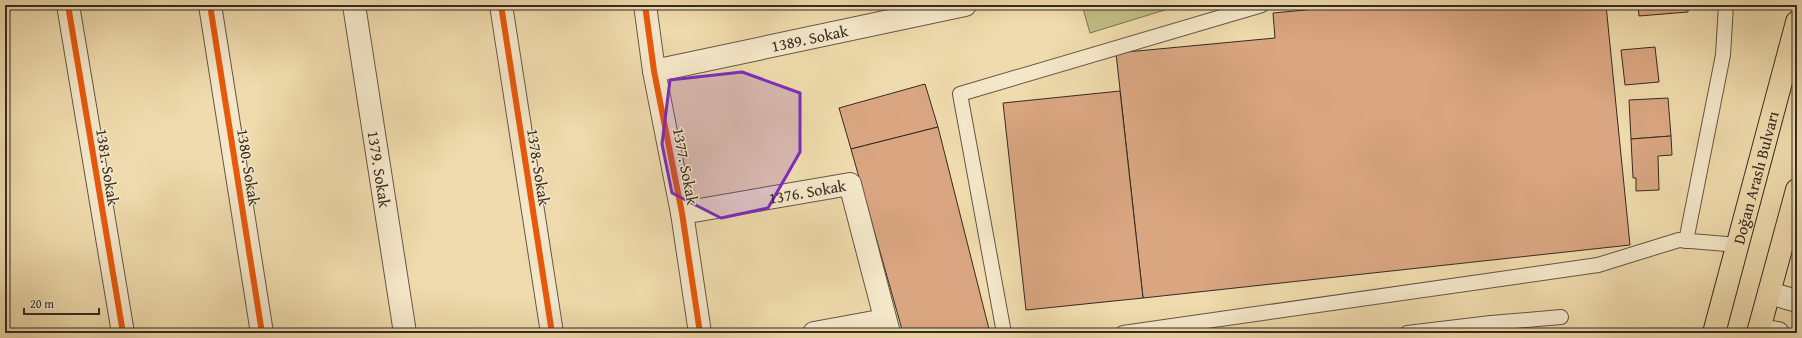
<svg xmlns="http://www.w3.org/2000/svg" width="1802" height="338" font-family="'Gentium Book Plus',serif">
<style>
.green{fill:#c1be84;stroke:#7b7453}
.building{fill:#d9a681;stroke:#352b22}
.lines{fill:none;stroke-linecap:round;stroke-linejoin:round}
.lane-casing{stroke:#645745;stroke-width:16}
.street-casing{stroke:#645745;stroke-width:24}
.primary-casing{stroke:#352b22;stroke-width:24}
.lane{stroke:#f5e8ca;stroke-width:14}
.street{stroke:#f5e8ca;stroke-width:22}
.primary{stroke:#efdbad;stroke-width:22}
.cycleway-casing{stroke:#f5e8ca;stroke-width:8}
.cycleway{stroke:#e8590c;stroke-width:6}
.marked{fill:#7b2cbf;fill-opacity:0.2;stroke:#7b2cbf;stroke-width:3;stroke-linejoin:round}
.labels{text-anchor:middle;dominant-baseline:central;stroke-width:3;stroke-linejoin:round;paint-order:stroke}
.street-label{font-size:16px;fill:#352b22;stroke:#f5e8ca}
</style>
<rect width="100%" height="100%" fill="#efdbad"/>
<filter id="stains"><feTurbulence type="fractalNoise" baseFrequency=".005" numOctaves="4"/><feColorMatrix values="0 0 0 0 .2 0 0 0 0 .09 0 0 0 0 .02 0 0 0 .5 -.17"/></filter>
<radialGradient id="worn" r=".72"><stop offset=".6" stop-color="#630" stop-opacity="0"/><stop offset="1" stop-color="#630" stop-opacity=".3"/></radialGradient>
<path class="green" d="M1082,5h99l-91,28z"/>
<g class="building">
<path d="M1359,5h247l24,240 -487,53 -27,-245 159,-15 -2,-25z"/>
<path d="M1638,5h50v7l-49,4z"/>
<path d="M1655,47l4,35 -34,3 -4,-35z"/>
<path d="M925,84l13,43 -87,22 -12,-41z"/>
<path d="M1120,91l23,207 -117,12 -23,-207z"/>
<path d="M1668,98l3,38 -40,3 -2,-39z"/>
<path d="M938,127l52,206h-87l-52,-184z"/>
<path d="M1671,136l1,19 -14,1 1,34 -23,1v-13h-3l-2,-39z"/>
<path d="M1539,329l14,4 1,-3 10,3h-26z"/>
</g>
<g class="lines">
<defs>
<g id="lane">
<path d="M1686,241l37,-186 3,-50"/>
<path d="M1004,333l-44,-239 302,-89"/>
<path d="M1123,333l475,-68 81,-25 59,5"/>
<path d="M1407,333l84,-10"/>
<path d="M1489,333l2,-10 70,-6"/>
</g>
<g id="street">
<path d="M68,5l55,328"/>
<path d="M210,5l52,328"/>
<path id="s1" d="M354,5l51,328"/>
<path d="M501,5l51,328"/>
<path d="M645,5l9,66 28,142 18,120"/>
<path id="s2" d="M654,71l311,-66"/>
<path id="s3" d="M682,213l168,-29 39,149"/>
<path d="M1769,293l28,8"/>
<path d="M1759,330l19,3"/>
<path d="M814,333l71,-13"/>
</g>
<g id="primary">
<path id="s4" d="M1714,333l83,-311"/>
<path d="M1758,333l39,-143"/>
</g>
</defs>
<use href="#lane" class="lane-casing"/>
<use href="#street" class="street-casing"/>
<use href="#primary" class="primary-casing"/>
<use href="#lane" class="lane"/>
<use href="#street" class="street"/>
<use href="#primary" class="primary"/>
<defs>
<g id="cycleway">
<path d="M68,5l55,328"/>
<path d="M210,5l52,328"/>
<path d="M501,5l51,328"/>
<path d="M645,5l9,66 28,142 18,120"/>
</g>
</defs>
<use href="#cycleway" class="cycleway-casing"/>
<use href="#cycleway" class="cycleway"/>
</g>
<path class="marked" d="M742,72l58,21v59l-32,56 -47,10 -49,-25 -10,-49 8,-64z"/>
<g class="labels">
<g class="street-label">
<text stroke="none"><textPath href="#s2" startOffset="159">1389. Sokak</textPath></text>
<text transform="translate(686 166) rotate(79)">1377. Sokak</text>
<text transform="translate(108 167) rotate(81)">1381. Sokak</text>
<text transform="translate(249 167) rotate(81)">1380. Sokak</text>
<text transform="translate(539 167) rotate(81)">1378. Sokak</text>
<text stroke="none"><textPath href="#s1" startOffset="166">1379. Sokak</textPath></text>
<text stroke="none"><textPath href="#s4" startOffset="161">Doğan Araslı Bulvarı</textPath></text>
<text stroke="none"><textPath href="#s3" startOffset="127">1376. Sokak</textPath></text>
</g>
</g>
<rect width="1802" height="338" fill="none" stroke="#efdbad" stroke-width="20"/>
<rect x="6" y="6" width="1790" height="326" fill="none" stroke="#352b22" stroke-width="2"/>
<rect x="10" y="10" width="1782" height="318" fill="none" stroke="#352b22"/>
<path d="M24 308v6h75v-6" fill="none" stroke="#352b22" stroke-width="2"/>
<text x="30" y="308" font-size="12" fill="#352b22" stroke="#f5e8ca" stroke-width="3" paint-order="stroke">20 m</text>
<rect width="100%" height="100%" filter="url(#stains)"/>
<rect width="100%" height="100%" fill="url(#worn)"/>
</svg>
